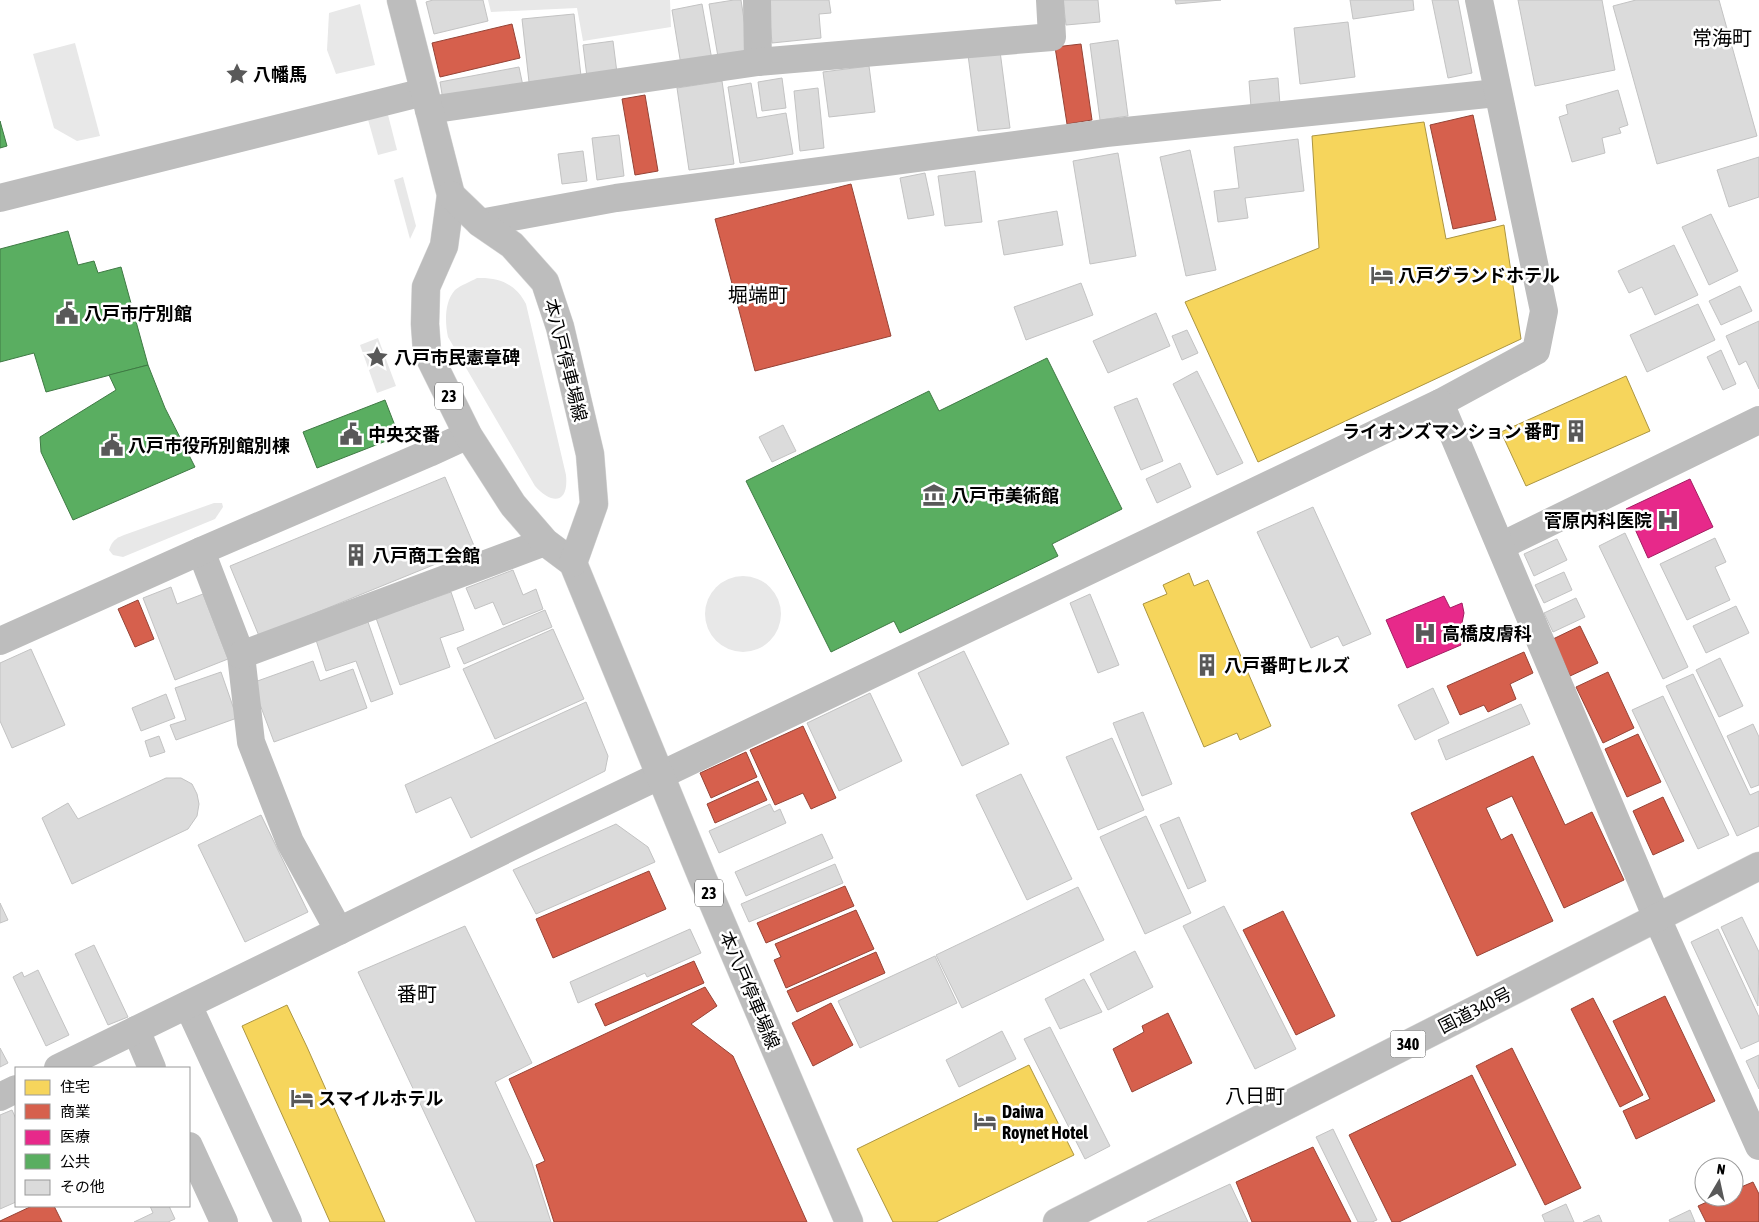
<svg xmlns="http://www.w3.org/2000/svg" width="1759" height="1222" font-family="'Asap Condensed','Noto Sans JP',sans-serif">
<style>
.green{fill:#e8e8e8}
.homes{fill:#f6d55c;stroke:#ac9540}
.shops{fill:#d6604d;stroke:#964336}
.health{fill:#e7298a;stroke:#a21d61}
.public{fill:#5aae61;stroke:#3f7a44}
.building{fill:#dbdbdb;stroke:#c3c3c3}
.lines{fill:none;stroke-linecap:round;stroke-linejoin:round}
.major-casing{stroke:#dbdbdb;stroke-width:29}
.highway-casing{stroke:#dbdbdb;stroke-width:29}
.minor{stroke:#bdbdbd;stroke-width:28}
.major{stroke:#bdbdbd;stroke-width:28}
.highway{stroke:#bdbdbd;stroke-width:28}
.labels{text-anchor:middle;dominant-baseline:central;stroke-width:5;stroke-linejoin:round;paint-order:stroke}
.shield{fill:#fff;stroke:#4c4c4c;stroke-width:1}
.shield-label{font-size:16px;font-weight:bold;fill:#000}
.poi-label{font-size:18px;font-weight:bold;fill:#000;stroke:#fff;text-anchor:start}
.street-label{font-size:18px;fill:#000;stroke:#fff}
.quarter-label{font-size:20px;fill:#000;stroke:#fff}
</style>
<rect width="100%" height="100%" fill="#fff"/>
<g class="green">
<path d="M488,0h182l1,27 -88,14 -6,-33 -86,4z"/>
<path d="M360,4l15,61 -39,9 -9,-24 2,-37z"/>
<path d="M75,43l25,93 -23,5 -23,-13 -21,-74z"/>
<path d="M387,111l10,39 -19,5 -11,-39z"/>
<path d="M403,177l13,49 -6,13 -16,-59z"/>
<path d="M477,278c22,-1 39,6 49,26l40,171c3,29 -14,30 -31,11l-87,-149c-3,-14 -4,-35 7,-47 6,-5 15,-8 22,-12z"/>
<path d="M378,338l18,48 -19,7 -17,-48z"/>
<path d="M214,503h8l1,4 -8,12 -92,38 -10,-2 -4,-5c3,-9 7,-12 15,-15z"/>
<circle cx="743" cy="614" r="38"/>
</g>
<g class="homes">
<path d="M1424,122l22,117 58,-14 17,114 -263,123 -73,-160 134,-54 -7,-112z"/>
<path d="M1626,376l24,55 -124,55 -25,-54z"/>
<path d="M1189,573l5,13 14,-6 63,146 -31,14 -3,-7 -33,14 -61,-143 24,-10 -4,-9z"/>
<path d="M287,1005l20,42 78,175h-55l-32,-72 -56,-124z"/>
<path d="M1029,1065l45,90 -138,67h-43l-36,-73z"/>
</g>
<g class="shops">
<path d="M512,24l8,34 -80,19 -8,-34z"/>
<path d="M1081,44l11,76 -25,4 -12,-77z"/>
<path d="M645,95l13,76 -23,4 -13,-76z"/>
<path d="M1473,115l23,105 -43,9 -23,-104z"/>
<path d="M851,184l40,152 -136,35 -40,-152z"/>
<path d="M138,600l16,39 -19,8 -17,-38z"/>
<path d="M1580,626l18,37 -28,13 -17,-37z"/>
<path d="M1524,652l9,21 -23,11 6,15 -28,13 -4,-7 -24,10 -13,-29z"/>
<path d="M1608,672l26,56 -31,15 -27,-56z"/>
<path d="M803,726l33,72 -25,11 -8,-16 -28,12 -25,-55z"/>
<path d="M1638,734l23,48 -34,15 -22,-48z"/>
<path d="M746,752l11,25 -46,21 -11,-25z"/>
<path d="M1533,756l32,69 27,-13 32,68 -60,28 -52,-112 -26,12 15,32 11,-6 41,87 -76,35 -66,-143z"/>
<path d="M758,781l9,19 -52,23 -8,-19z"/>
<path d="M1663,797l21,44 -31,14 -20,-44z"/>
<path d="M649,871l17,38 -113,49 -17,-39z"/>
<path d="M845,886l9,20 -88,37 -9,-20z"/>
<path d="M856,910l18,39 -88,39 -12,-28 7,-3 -6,-13z"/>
<path d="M1283,911l52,105 -39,19 -53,-105z"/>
<path d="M876,952l9,21 -88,39 -10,-21z"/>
<path d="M694,961l10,22 -99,43 -10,-22z"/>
<path d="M705,987l12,19 -26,18 42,32 74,166h-253l-18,-57 9,-4 -36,-82z"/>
<path d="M1665,996l50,105 -79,38 -13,-28 27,-12 -37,-78z"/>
<path d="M1593,998l50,97 -23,12 -49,-98z"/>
<path d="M831,1003l22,42 -40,21 -21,-43z"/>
<path d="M1168,1013l24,50 -60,29 -19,-43 31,-17 -2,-6z"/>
<path d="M1512,1048l69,140 -36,17 -69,-139z"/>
<path d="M1472,1075l44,90 -117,57h-7l-43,-87z"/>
<path d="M1313,1147l38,75h-99l-16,-40z"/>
<path d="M1753,1182l6,12v28h-53l-8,-16 20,-9h16v-7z"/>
<path d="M32,1206h22l8,16h-62v-1z"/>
</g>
<g class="health">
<path d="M1690,479l23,48 -65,31 -22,-49z"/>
<path d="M1444,596l6,12 12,-5 2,10 -2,10 -5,9 4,13 -54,23 -21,-48z"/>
</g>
<g class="public">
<path d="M0,121l7,25 -7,2z"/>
<path d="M68,231l10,34 16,-4 4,12 23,-6 27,98 -102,27 -12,-39 -34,9v-113z"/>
<path d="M1047,358l75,151 -70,35 6,12 -158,77 -6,-12 -63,31 -85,-171 183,-90 10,20z"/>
<path d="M148,365l17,43 30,59 -122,53 -32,-68 -1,-15 76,-47 -7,-15z"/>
<path d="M385,400l14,36 -82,32 -14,-36z"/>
</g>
<g class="building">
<path d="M433,0h50l5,21 -54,13 -8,-32z"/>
<path d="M734,0h7l8,52 -31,5 -9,-53z"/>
<path d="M768,0h61l2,13 -12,1 2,24 -49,5z"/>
<path d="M1063,0h35l2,22 -34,3z"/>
<path d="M1175,0h46l-45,4z"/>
<path d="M1350,0h63l1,10 -61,9z"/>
<path d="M1432,0h26l14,73 -24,5z"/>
<path d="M1518,0h84l13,70 -80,16z"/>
<path d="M1636,0h83l38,136 -100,28 -44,-158z"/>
<path d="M702,4l10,56 -31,5 -9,-55z"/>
<path d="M574,14l7,62 -52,6 -7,-63z"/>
<path d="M1348,22l7,55 -55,7 -6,-56z"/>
<path d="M1118,40l10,76 -28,4 -10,-76z"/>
<path d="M613,41l4,32 -30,4 -4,-32z"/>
<path d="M1000,51l10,77 -32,3 -10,-76z"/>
<path d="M869,66l6,46 -46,5 -6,-45z"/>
<path d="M519,67l4,19 -80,14 -3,-18z"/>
<path d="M782,78l4,30 -24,3 -4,-29z"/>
<path d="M1278,78l2,27 -29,2 -2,-26z"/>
<path d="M722,81l12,83 -45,6 -12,-82z"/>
<path d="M751,83l6,35 29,-5 7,41 -53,9 -12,-76z"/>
<path d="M818,88l6,60 -24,3 -6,-60z"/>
<path d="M1618,90l10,35 -9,3 2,5 -19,5 3,15 -33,9 -13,-45 9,-3 -2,-9z"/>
<path d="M619,135l5,41 -27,4 -5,-42z"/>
<path d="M1298,139l6,52 -59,7 3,20 -30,4 -4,-31 25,-3 -5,-41z"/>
<path d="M1190,150l26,120 -30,6 -26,-119z"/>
<path d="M583,151l4,30 -25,3 -4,-30z"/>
<path d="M1118,153l18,103 -46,8 -17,-103z"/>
<path d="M1759,157v40l-30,10 -12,-37z"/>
<path d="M975,171l7,51 -37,4 -7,-50z"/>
<path d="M925,173l9,42 -26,4 -8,-41z"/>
<path d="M1057,211l6,34 -59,10 -6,-34z"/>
<path d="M1711,214l27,57 -29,14 -27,-58z"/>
<path d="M1674,245l24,50 -43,20 -13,-28 -13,6 -11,-22z"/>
<path d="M1081,283l12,32 -67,25 -12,-33z"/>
<path d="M1740,286l12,25 -31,14 -12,-24z"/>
<path d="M1698,304l17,36 -68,32 -17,-37z"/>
<path d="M1156,313l14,33 -62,27 -15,-32z"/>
<path d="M1759,321v68l-13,-28 -7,4 -13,-29z"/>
<path d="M1187,330l11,23 -16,7 -10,-24z"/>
<path d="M1721,350l15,34 -13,6 -16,-33z"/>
<path d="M1197,371l46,92 -26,12 -44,-91z"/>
<path d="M1137,398l26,63 -22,9 -27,-63z"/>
<path d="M783,425l13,26 -24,11 -13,-25z"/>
<path d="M1180,463l11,24 -34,16 -11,-24z"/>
<path d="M445,477l30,71 -216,88 -29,-70z"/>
<path d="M1313,507l58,127 -28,12 -5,-10 -27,12 -54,-116z"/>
<path d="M1625,533l63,134 -25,12 -64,-133z"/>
<path d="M1715,538l11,24 -11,5 15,33 -43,20 -27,-56z"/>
<path d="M1557,539l10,21 -33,16 -10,-22z"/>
<path d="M513,570l10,25 13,-6 7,20 -40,16 -10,-23 -18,7 -9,-21z"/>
<path d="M1564,572l8,18 -28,13 -9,-18z"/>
<path d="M171,587l6,17 26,-10 25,65 -53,21 -32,-82z"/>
<path d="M451,592l13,38 -24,8 10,29 -50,18 -24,-67z"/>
<path d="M1090,594l29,71 -21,8 -28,-70z"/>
<path d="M1576,598l9,19 -32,15 -9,-19z"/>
<path d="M1736,606l13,27 -43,20 -13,-27z"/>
<path d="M545,610l7,17 -88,37 -7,-16z"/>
<path d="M368,622l25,72 -22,8 -15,-41 -30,10 -10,-31z"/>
<path d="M553,629l31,70 -89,40 -32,-70z"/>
<path d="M31,649l34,76 -53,23 -12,-27v-58z"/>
<path d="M964,651l45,93 -47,22 -44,-93z"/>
<path d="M1720,658l23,48 -24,11 -23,-47z"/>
<path d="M313,661l7,20 33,-12 14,39 -93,34 -22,-59z"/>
<path d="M221,672l16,46 -61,22 -6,-15 16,-5 -11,-32z"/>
<path d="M1693,674l57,121 9,-4v35l-22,10 -71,-150z"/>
<path d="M1433,688l16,35 -34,17 -17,-35z"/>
<path d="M870,693l32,68 -63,30 -32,-68z"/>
<path d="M166,694l9,24 -34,13 -9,-23z"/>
<path d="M1663,696l66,139 -31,14 -66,-139z"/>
<path d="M586,702l22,54 -3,15 -134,67 -20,-41 -35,16 -11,-28z"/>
<path d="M1521,704l9,20 -84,36 -8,-20z"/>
<path d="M1143,712l29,72 -30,12 -29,-73z"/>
<path d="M1753,724l6,13v48l-8,3 -24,-52z"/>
<path d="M159,736l6,16 -15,5 -5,-16z"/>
<path d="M1112,738l32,72 -46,20 -32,-73z"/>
<path d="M1021,774l51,105 -45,21 -51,-105z"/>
<path d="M166,778h15l11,6 5,10 2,10 -2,12 -9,13 -116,55 -30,-66 26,-15 10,16z"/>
<path d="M770,804l4,8 6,-3 6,14 -67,30 -10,-22z"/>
<path d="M261,815l47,97 -63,30 -47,-97z"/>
<path d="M1146,816l45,97 -46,21 -45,-97z"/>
<path d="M1179,817l27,64 -18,8 -28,-64z"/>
<path d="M616,824l32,23 7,15 -119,52 -23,-44z"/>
<path d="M822,834l11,24 -87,38 -11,-24z"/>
<path d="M835,864l8,19 -94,39 -8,-18z"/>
<path d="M1078,887l26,53 -142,68 -26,-53z"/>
<path d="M0,903l8,17 -8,3z"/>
<path d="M1224,906l72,143 -41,20 -72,-143z"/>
<path d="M1742,917l17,35 -1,54 -37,-79z"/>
<path d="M465,926l67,137 -37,19 36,78 20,62h-75l-118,-250z"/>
<path d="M690,929l11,24 -54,24 -2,-4 -67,30 -8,-21z"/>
<path d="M1718,929l41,88v24l-18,8 -50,-107z"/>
<path d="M94,945l34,72 -20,8 -33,-71z"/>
<path d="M1135,951l18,36 -45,23 -18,-36z"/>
<path d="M935,956l22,47 -97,45 -22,-47z"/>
<path d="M38,970l31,65 -23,11 -33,-69 9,-5 2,5z"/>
<path d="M1084,979l18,33 -42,17 -15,-30z"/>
<path d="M1050,1027l60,119 -25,13 -61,-120z"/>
<path d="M1002,1031l14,28 -57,28 -13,-27z"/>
<path d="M0,1048l8,15 -8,4z"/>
<path d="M1759,1055v34l-13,-28z"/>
<path d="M12,1110l4,9v83l-16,7v-94z"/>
<path d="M1333,1129l44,91 -5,2h-14l-42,-85z"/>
<path d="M1230,1184l18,38h-101z"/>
<path d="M1566,1204l8,18h-29l-3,-7z"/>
<path d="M150,1206h19l6,13 -7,3h-34l19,-9z"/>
<path d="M1690,1210l5,12h-25l-1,-2z"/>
<path d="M1599,1215l3,7h-19z"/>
</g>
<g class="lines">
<defs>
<g id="major">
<path d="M401,0l50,195 -7,51 -18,41 -1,37 2,28 41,83 45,70 32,37 28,21 129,314 147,345"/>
<path d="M451,195l29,28 32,22 33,37 15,45 30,127 4,50 -21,59"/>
</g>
<path id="highway" d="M1057,1222l702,-356"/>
</defs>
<use href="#major" class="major-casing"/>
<use href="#highway" class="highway-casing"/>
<g class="minor">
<path d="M757,0l1,62"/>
<path d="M429,110l329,-48 294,-25 -2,-37"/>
<path d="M0,198l424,-106"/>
<path d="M480,223l136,-25 490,-65 391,-40"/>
<path d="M1440,403l96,-52 8,-40 -65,-311"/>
<path d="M1501,546l258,-126"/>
<path d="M201,551l40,104 10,87 39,100 49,89"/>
<path d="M0,641l201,-90 228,-98 39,-18"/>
<path d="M241,655l304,-113"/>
<path d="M188,1005l100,217"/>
<path d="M136,1030l16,38"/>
<path d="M58,1068l469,-229 913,-436 217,515 102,228"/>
<path d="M0,1097l16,-8"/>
<path d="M189,1146l35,76"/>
</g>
<use href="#major" class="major"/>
<use href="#highway" class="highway"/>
</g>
<defs>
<symbol id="sight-bare" viewBox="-9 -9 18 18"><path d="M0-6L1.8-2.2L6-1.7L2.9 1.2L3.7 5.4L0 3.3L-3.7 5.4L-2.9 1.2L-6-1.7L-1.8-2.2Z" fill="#595959" stroke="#fff" stroke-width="2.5" paint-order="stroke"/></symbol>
<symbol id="hotel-bare" viewBox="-9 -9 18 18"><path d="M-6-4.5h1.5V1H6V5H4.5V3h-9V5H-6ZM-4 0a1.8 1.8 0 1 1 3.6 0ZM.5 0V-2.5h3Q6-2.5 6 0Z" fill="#595959" stroke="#fff" stroke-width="2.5" paint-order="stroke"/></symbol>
<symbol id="civic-bare" viewBox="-9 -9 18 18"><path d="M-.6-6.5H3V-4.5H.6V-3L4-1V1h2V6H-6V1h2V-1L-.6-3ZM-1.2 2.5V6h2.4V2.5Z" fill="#595959" stroke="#fff" stroke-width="2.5" paint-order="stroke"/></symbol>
<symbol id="building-bare" viewBox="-9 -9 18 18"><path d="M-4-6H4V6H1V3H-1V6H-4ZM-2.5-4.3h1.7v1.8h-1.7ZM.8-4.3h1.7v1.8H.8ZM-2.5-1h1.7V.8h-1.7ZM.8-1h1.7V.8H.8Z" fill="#595959" stroke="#fff" stroke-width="2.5" paint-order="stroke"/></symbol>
<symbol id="museum-bare" viewBox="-9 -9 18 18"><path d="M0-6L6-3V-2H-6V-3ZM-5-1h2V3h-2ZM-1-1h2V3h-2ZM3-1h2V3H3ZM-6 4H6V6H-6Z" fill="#595959" stroke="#fff" stroke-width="2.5" paint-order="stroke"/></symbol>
<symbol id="hospital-bare" viewBox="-9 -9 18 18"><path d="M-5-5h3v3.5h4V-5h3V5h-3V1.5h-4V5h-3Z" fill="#595959" stroke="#fff" stroke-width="2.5" paint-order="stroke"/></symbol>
</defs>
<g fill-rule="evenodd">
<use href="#sight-bare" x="221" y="58" width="32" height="32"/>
<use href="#hotel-bare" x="1366" y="259" width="32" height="32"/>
<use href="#civic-bare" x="51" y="297" width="32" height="32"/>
<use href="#sight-bare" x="361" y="341" width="32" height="32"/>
<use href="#building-bare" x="1560" y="415" width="32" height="32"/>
<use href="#civic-bare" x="335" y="418" width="32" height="32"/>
<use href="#civic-bare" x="96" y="429" width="32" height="32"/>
<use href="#museum-bare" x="918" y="479" width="32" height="32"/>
<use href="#hospital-bare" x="1652" y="504" width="32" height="32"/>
<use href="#building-bare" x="340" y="539" width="32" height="32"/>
<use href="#hospital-bare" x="1409" y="617" width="32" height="32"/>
<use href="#building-bare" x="1191" y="649" width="32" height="32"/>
<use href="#hotel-bare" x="286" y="1082" width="32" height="32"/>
<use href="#hotel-bare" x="969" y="1105" width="32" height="32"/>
</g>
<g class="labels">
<g class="shield">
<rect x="435" y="382.5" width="28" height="27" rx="4"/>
<rect x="695" y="879.5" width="28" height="27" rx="4"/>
<rect x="1390.5" y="1030.5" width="35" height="27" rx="4"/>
</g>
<g class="shield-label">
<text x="449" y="396">23</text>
<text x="709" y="893">23</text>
<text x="1408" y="1044">340</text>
</g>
<g class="poi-label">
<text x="253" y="74">八幡馬</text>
<text x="1398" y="275">八戸グランドホテル</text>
<text x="84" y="313">八戸市庁別館</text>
<text x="394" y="357">八戸市民憲章碑</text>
<text x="1560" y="431" text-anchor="end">ライオンズマンション 番町</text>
<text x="368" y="434">中央交番</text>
<text x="128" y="445">八戸市役所別館別棟</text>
<text x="951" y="495">八戸市美術館</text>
<text x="1652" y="520" text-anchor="end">菅原内科医院</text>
<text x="372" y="555">八戸商工会館</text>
<text x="1442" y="633">高橋皮膚科</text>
<text x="1224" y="665">八戸番町ヒルズ</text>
<text x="318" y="1098">スマイルホテル</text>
<text x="1002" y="1111">Daiwa<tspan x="1002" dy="21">Roynet Hotel</tspan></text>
</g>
<g class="street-label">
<text transform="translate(566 360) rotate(76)">本八戸停車場線</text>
<text transform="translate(750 990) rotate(67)">本八戸停車場線</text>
<text transform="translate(1475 1010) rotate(-27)">国道340号</text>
</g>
<g class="quarter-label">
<text x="1722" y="37">常海町</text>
<text x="758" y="294">堀端町</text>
<text x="417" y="993">番町</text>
<text x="1255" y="1095">八日町</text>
</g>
</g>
<rect x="15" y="1067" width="175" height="140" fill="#ffffff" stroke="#999999"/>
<rect x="25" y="1080" width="25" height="15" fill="#f6d55c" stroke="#999999"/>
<text x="60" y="1092" font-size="15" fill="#000000">住宅</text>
<rect x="25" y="1104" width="25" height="15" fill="#d6604d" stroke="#999999"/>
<text x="60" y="1117" font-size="15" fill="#000000">商業</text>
<rect x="25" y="1130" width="25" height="15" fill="#e7298a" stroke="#999999"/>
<text x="60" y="1142" font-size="15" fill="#000000">医療</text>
<rect x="25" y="1154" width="25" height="15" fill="#5aae61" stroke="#999999"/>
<text x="60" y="1167" font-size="15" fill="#000000">公共</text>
<rect x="25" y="1180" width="25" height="15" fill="#dbdbdb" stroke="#999999"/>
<text x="60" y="1192" font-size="15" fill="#000000">その他</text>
<g transform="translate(1719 1182) rotate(9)"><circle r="24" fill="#ffffff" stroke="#999999"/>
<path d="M0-4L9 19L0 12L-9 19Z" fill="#595959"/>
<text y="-8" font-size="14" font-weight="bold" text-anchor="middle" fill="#000000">N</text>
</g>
</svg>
